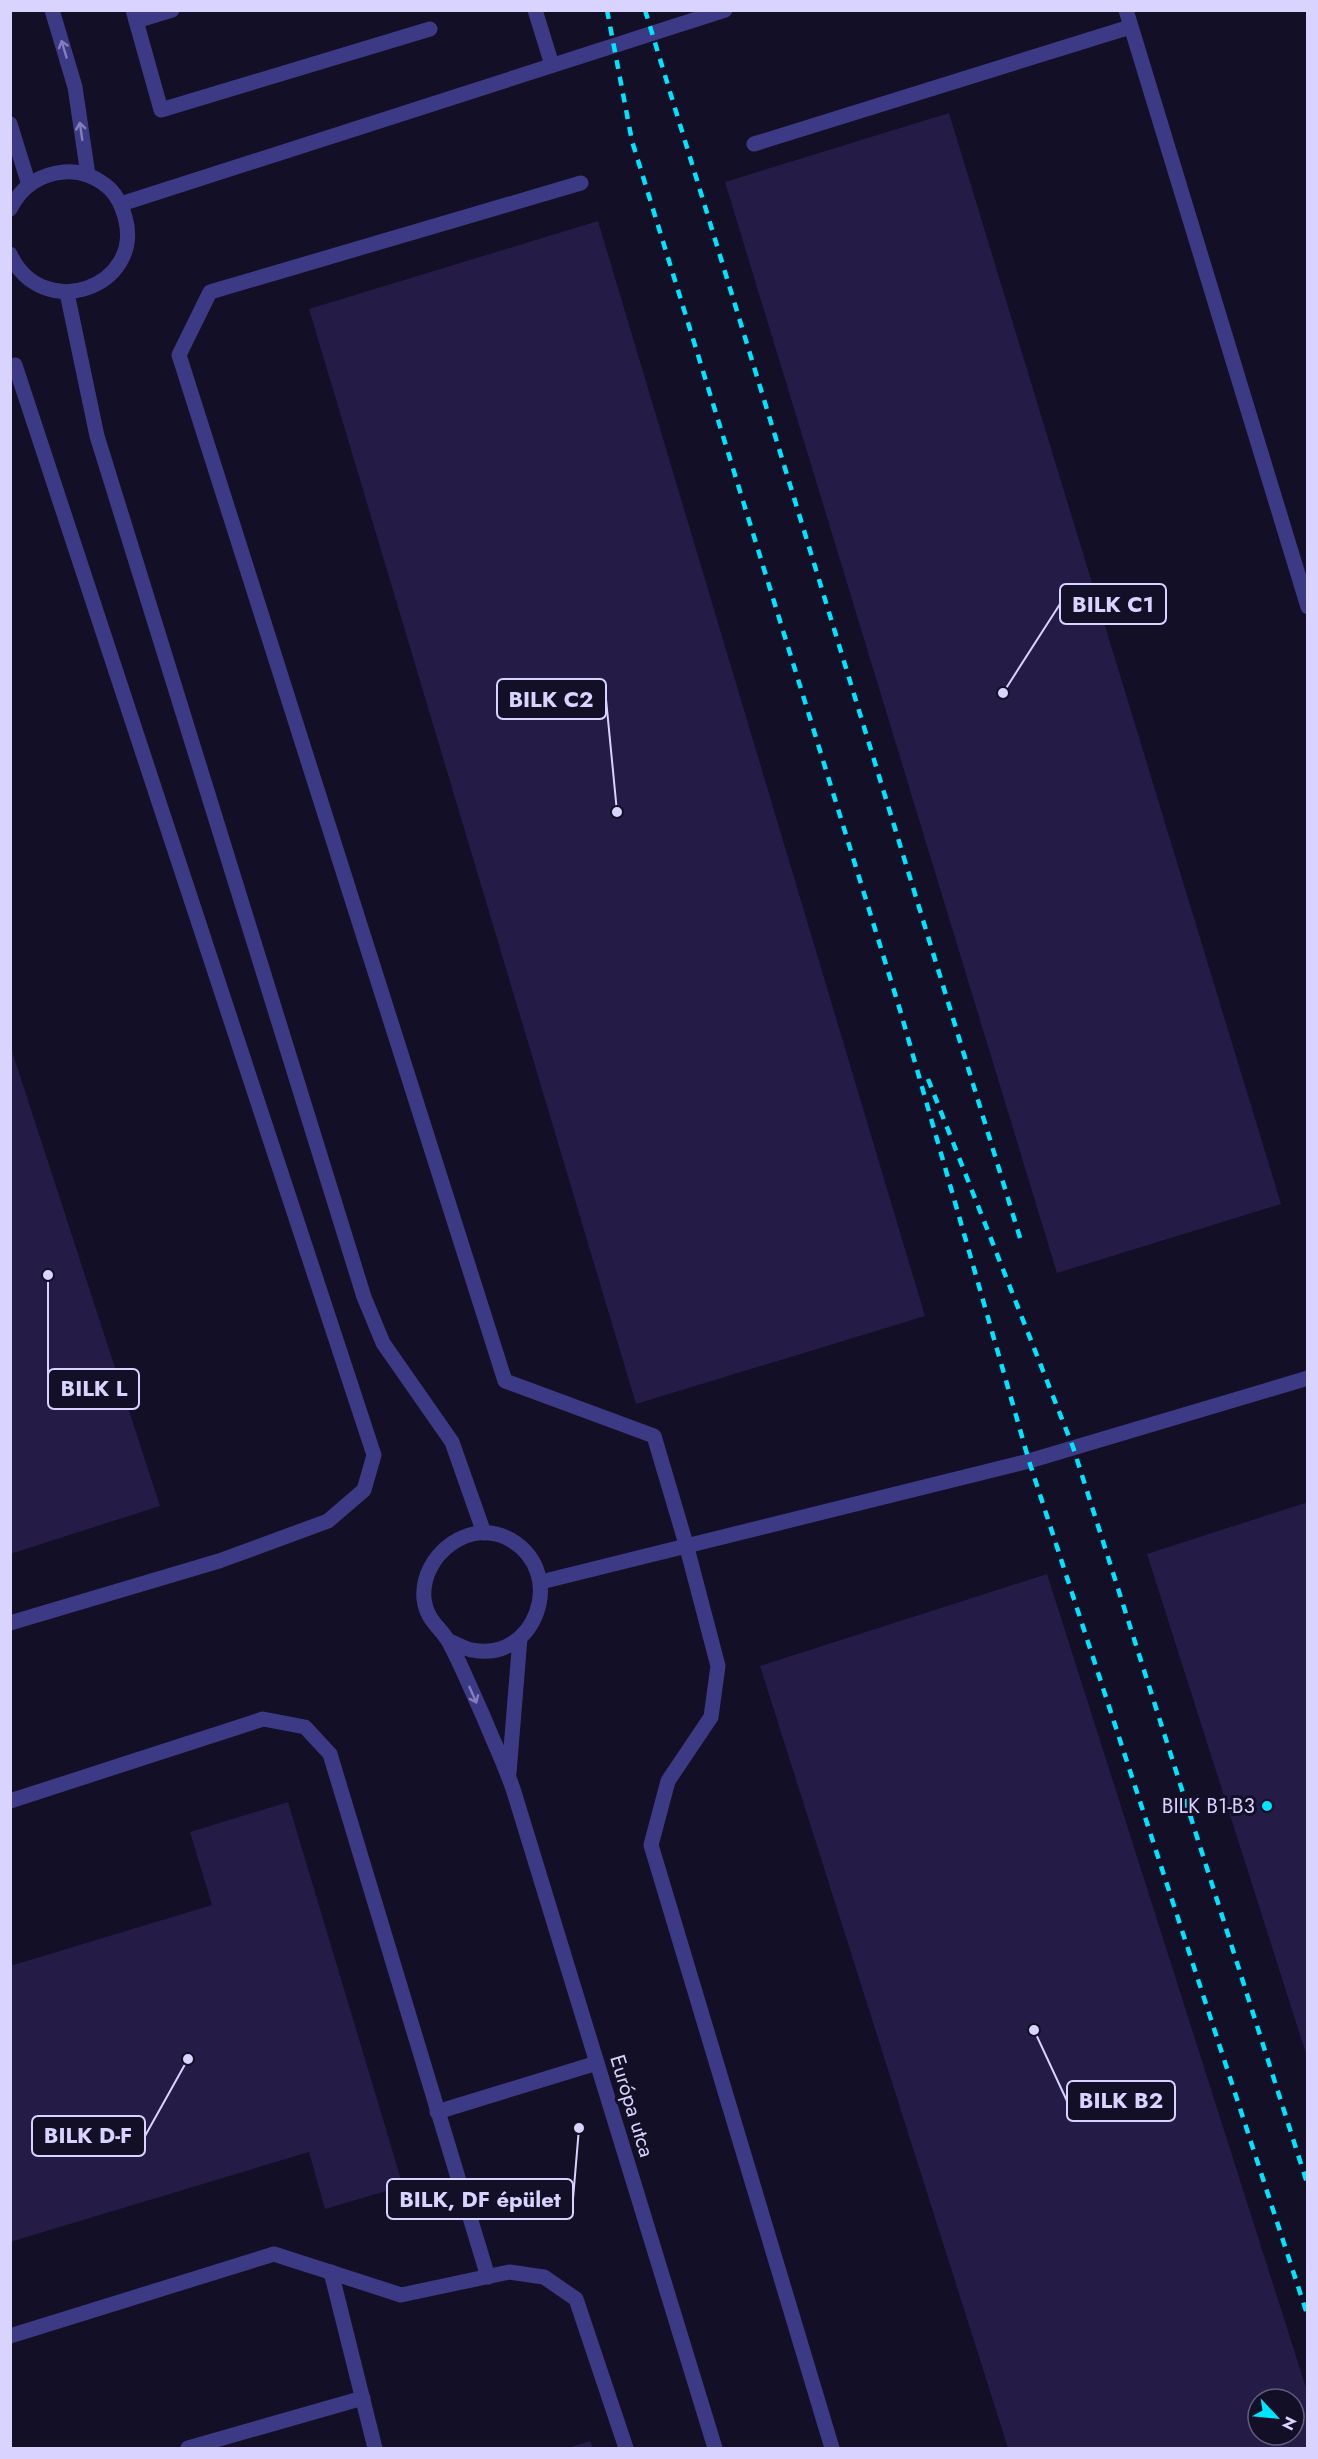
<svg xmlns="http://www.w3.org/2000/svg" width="1318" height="2459" font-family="Jost,sans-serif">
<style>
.building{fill:#241b47;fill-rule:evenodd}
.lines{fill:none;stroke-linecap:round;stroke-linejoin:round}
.service{stroke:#3d3a85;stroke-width:15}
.minor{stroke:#3d3a85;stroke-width:15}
.rail{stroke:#00e5ff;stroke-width:4.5;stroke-dasharray:9 8;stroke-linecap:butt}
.oneway{stroke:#837fbc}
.poi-dot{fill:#00e5ff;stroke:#130f26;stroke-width:2}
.labels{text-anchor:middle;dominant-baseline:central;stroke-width:6;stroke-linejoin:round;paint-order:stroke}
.poi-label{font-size:21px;fill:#d9d4ff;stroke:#130f26;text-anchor:end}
.street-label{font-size:21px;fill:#d9d4ff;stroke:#130f26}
.leader{fill:none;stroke:#d9d4ff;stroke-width:2}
.callout-dot{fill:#d9d4ff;stroke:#130f26;stroke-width:2}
.callout{fill:#130f26;stroke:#d9d4ff;stroke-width:2}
.callout-label{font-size:22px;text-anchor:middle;font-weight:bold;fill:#d9d4ff}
</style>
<rect width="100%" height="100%" fill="#130f26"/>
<g class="building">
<path d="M949,113l332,1091 -224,69 -332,-1091z"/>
<path d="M598,221l327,1095 -289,88 -327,-1095z"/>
<path d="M10,1045l150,461 -150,48z"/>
<path d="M1308,1502v555h-1l-160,-503z"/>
<path d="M1047,1574l261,820v54h-300l-248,-782zM1258,2399h36v36h-36z"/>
<path d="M288,1802l115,384 -78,23 -16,-57 -299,90v-276l202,-61 -22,-73z"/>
<path d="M590,2441l3,7h-25z"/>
</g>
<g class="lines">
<g class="service">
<path d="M133,10l28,100 269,-81"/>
<path d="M535,10l17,55"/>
<path d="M1126,10l182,597"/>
<path d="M136,21l36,-11"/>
<path d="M754,144l376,-117"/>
<path d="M581,183l-371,109 -31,63 326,1026 149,55 32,108 32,122 -7,51 -43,64 -17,64 181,603"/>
<path d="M121,204l604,-194"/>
<path d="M10,1801l253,-82 42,8 25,27 158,523"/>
<path d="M437,2112l160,-49"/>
<path d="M331,2272l44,176"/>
<path d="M10,2336l264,-82 127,41 108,-23 35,5 32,22 50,149"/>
<path d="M188,2448l175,-50"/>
</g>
<g class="minor">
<path d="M52,10l23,77 13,88"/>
<path d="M10,124l19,61"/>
<path d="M10,209c11,-22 30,-35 54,-37 17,-2 34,6 46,17 8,8 12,17 15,28 20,70 -83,107 -115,37"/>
<path d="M67,293l30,143 267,861 19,46 69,99 32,91"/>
<path d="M541,1582l488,-121 279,-83"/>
<path d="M10,1623l209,-62 109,-40 36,-31 10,-35 -359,-1090"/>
<path d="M449,1641c8,3 16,8 23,9 63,13 96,-76 39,-110 -40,-24 -91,15 -87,59 3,24 19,29 27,47 12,23 22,48 33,72 10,25 22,49 30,74 67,219 134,438 201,656"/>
<path d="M509,1773l11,-135"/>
</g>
<g class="rail">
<path d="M607,10l25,131 268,869 129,451 279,856"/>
<path d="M645,10l376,1231"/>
<path d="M928,1079l145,368 235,739"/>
</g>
</g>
<defs><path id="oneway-shaft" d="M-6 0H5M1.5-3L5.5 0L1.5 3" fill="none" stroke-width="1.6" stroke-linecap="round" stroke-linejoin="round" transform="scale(1.5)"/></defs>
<g class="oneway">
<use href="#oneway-shaft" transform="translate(64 49) rotate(-107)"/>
<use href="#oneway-shaft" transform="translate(81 131) rotate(-98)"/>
<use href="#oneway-shaft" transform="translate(473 1695) rotate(66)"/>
</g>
<circle class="poi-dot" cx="1267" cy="1806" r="6"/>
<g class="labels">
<g class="poi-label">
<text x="1255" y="1806">BILK B1-B3</text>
</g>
<g class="street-label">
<text transform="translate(632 2106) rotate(73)">Európa utca</text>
</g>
</g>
<path class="leader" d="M1003 693L1060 604M617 812L606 699M48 1275L48 1389M1034 2030L1067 2101M188 2059L145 2136M579 2128L573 2199"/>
<g class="callout-dot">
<circle cx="1003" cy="693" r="6"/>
<circle cx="617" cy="812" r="6"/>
<circle cx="48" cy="1275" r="6"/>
<circle cx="1034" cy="2030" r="6"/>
<circle cx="188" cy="2059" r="6"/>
<circle cx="579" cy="2128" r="6"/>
</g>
<g class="callout">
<rect x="1060" y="584" width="106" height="40" rx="6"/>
<rect x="497" y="679" width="109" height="40" rx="6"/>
<rect x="48" y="1369" width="91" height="40" rx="6"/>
<rect x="1067" y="2081" width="108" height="40" rx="6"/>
<rect x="32" y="2116" width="113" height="40" rx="6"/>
<rect x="387" y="2179" width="186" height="40" rx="6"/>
</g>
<g class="callout-label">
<text x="1113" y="612">BILK C1</text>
<text x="551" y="707">BILK C2</text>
<text x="94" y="1396">BILK L</text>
<text x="1121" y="2108">BILK B2</text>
<text x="88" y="2143">BILK D-F</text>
<text x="480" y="2207">BILK, DF épület</text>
</g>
<rect width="1318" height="2459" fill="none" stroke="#d9d4ff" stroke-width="24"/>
<g transform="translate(1276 2417) rotate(116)"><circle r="28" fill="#130f26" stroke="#625e7d" stroke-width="1.5"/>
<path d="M0-4.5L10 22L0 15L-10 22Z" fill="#00e5ff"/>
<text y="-9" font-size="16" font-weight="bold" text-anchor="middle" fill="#d9d4ff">N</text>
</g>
</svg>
